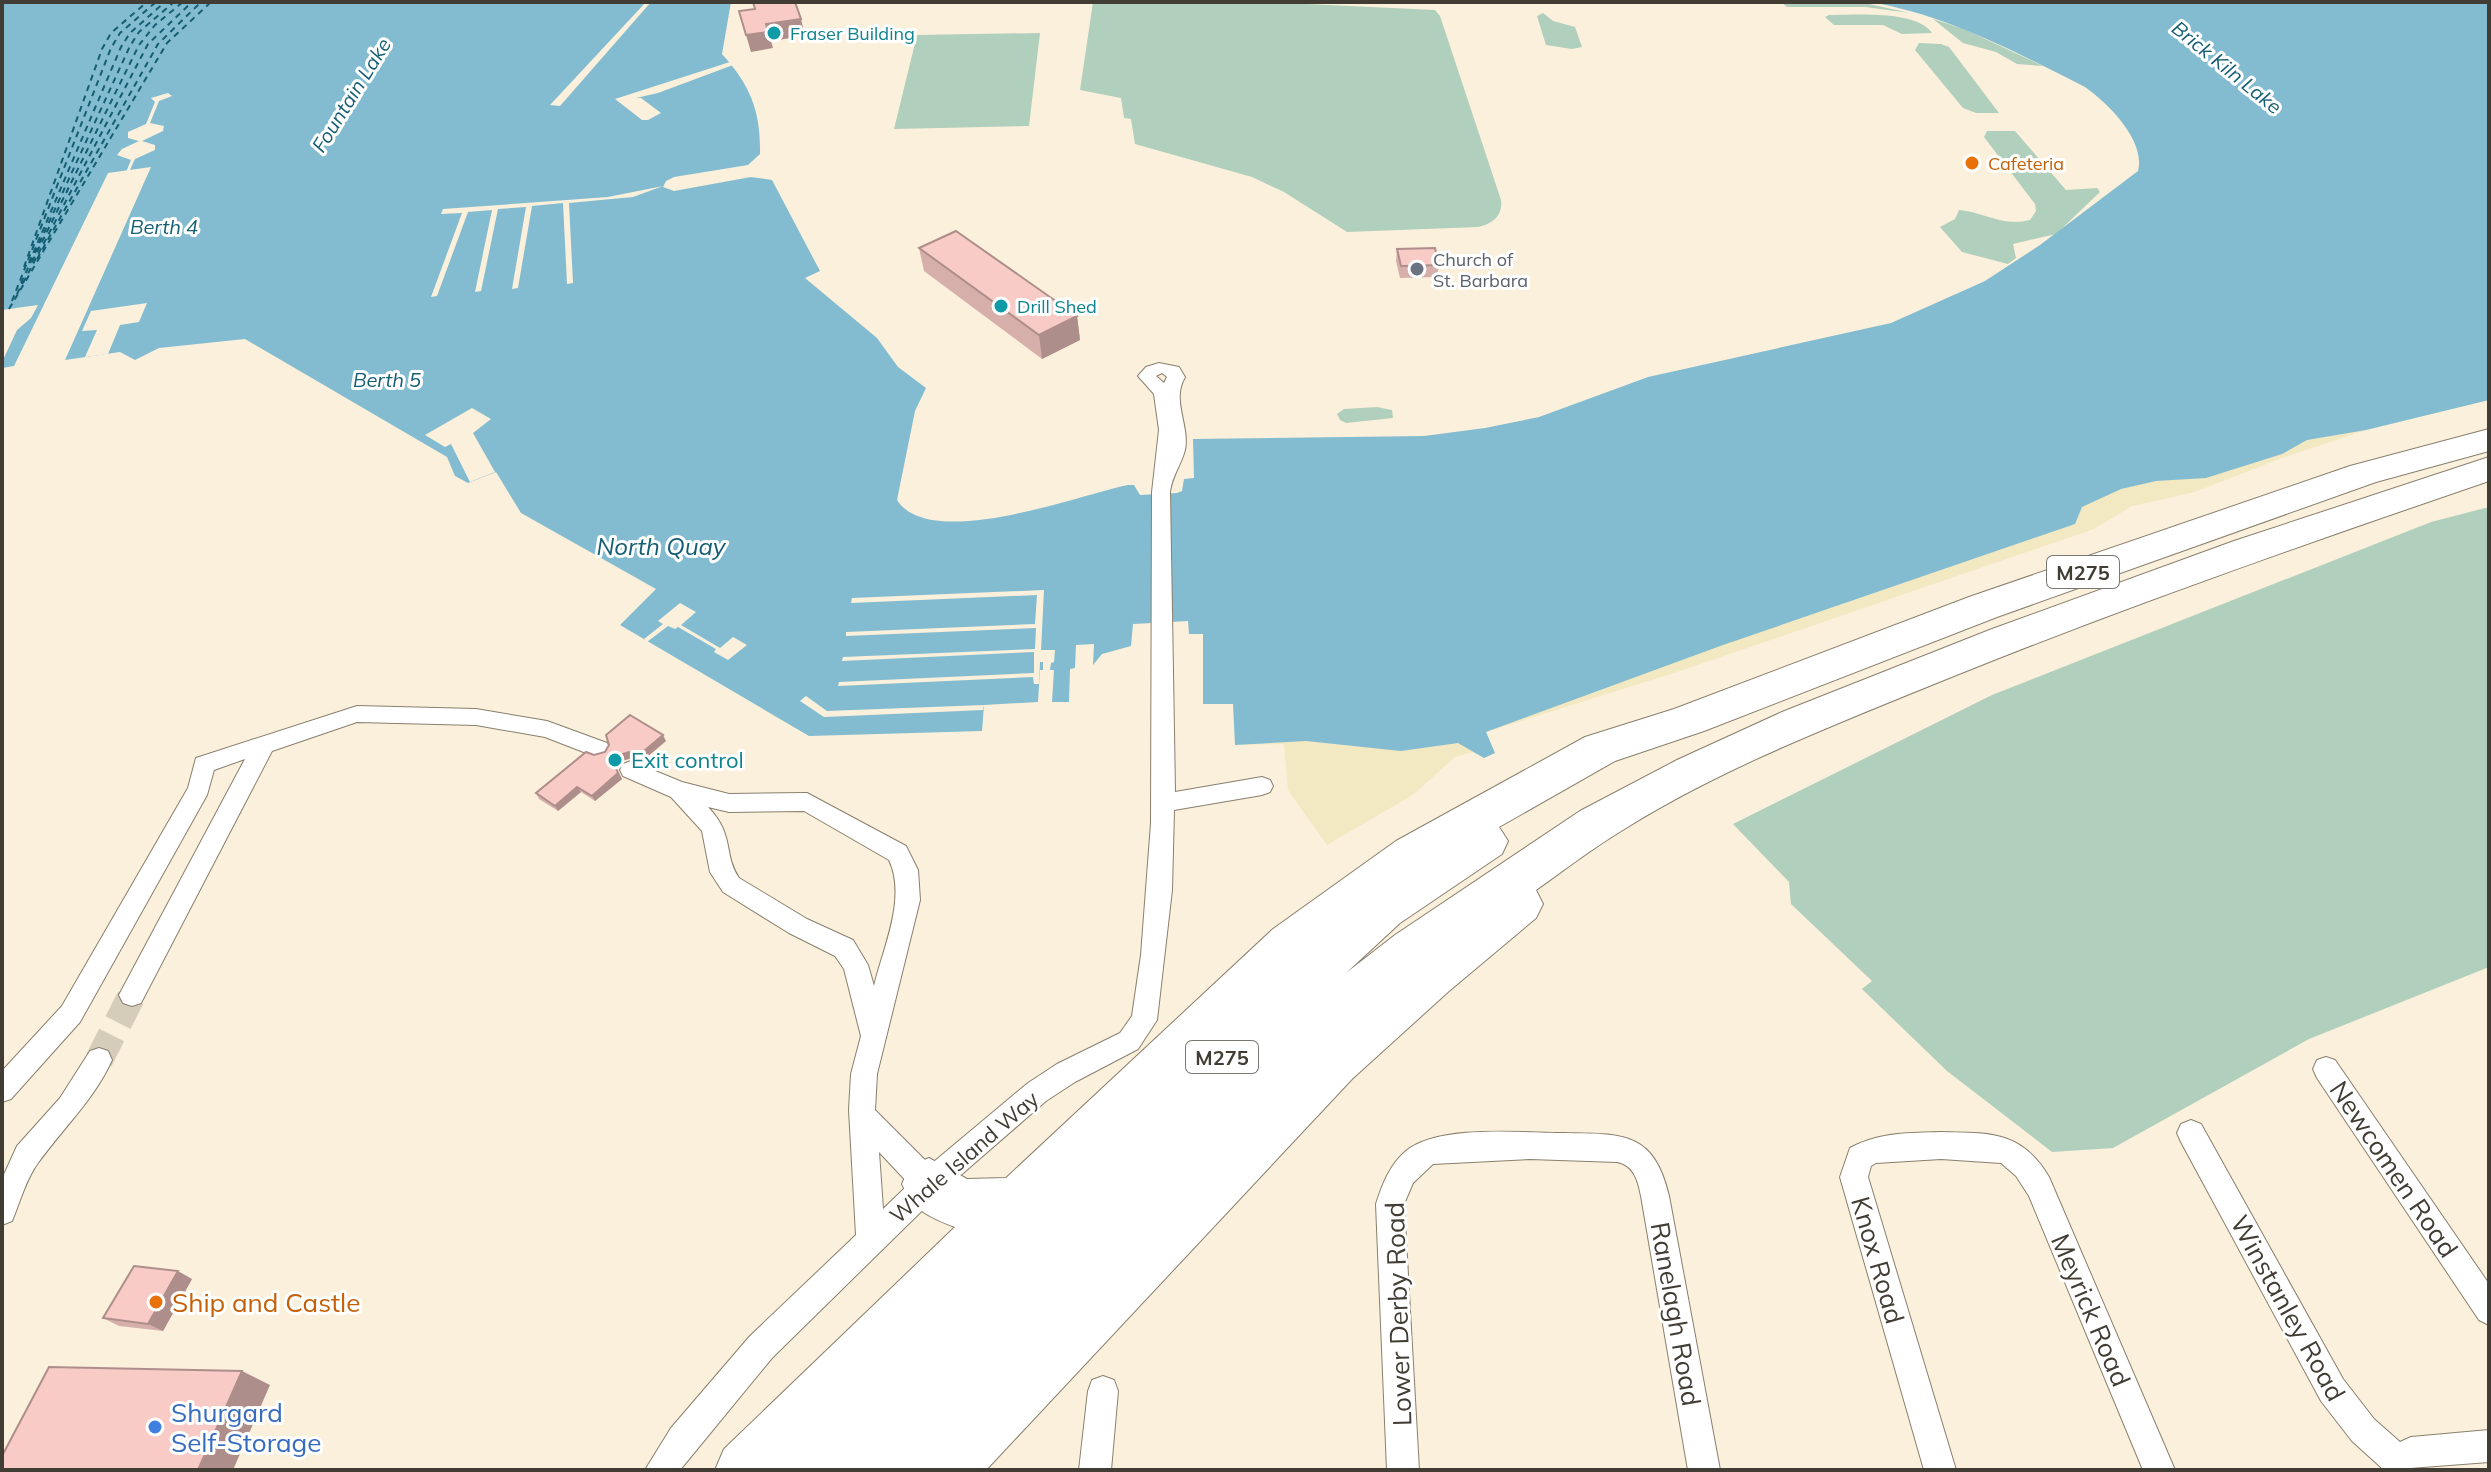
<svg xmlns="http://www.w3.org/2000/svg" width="2491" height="1472" font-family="Mulish,sans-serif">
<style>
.green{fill:#b0cfbc}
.sand{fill:#f2e8c2}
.water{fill:#83bcd0}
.pier{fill:#fbf0db}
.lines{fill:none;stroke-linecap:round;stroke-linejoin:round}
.ferry{stroke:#145e74;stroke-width:2;stroke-dasharray:6 5;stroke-linecap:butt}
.minor-tunnel{stroke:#d6ccba;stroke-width:28;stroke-dasharray:28 14;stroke-linecap:butt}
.minor-casing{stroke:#897f6d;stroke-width:2}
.motorway-casing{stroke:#897f6d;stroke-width:2}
.minor{fill:#fff;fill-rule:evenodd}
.motorway{fill:#fff;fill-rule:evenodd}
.wall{fill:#d6afaa}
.shaded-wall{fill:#ae8e8b}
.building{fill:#f9cbc6;stroke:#ae8e8b;stroke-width:2}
.culture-dot{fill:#0f9aa8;stroke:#fefffe;stroke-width:3}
.food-dot{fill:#e8710a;stroke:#fefffe;stroke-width:3}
.worship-dot{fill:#6b7280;stroke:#fefffe;stroke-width:3}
.shop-dot{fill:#3f7fe0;stroke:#fefffe;stroke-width:3}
.labels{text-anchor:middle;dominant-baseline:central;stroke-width:6;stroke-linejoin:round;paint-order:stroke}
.far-culture-label{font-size:18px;fill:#0d838f;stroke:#fefffe;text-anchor:start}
.far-food-label{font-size:18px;fill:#c56008;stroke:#fefffe;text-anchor:start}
.far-worship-label{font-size:18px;fill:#5b616d;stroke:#fefffe;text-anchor:start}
.far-water-label{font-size:20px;font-style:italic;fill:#145e74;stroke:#fefffe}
.shield{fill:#fefffe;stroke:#7a7671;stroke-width:2}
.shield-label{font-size:20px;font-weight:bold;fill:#413c34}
.culture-label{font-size:22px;fill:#0d838f;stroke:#fefffe;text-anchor:start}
.street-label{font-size:22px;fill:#413c34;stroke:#fefffe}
.water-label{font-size:24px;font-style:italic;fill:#145e74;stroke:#fefffe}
.near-street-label{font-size:26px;fill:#413c34;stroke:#fefffe}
.near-food-label{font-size:26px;fill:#c56008;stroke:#fefffe;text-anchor:start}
.near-shop-label{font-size:26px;fill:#366cbe;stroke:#fefffe;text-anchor:start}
</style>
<rect width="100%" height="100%" fill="#fbf0db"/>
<g class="green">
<path d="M1093,2h171l171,8 5,6 61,184c2,16 -9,24 -23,27l-131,5 -63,-40 -32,-15 -117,-33 -4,-25 -7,-1 -3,-20 -41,-8z"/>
<path d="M1781,2h79l50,11 -45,-6h-78z"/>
<path d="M1543,13l10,8 22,6 7,20 -10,2 -26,-4 -9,-29z"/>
<path d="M1829,15c27,0 87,-5 103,18l-30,1 -19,-9h-49l-9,-8z"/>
<path d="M1933,19l31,10 79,37 -26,-2 -21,-12 -33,-9z"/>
<path d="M1040,33l-11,93 -135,3 23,-94z"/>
<path d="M1919,43l22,1 8,3 50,66h-23l-13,-5 -48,-58z"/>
<path d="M1987,131h28l51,59 31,-2 3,4 -44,42 -43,10 3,14 -8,6 -46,-12 -22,-25 15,-8 4,-9c25,2 43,17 71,10l6,-9 -1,-7 -51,-67z"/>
<path d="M1377,407l15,3 1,8 -47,5 -6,-3 -3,-6 7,-5z"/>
<path d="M2489,507v460l-180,72 -196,109 -61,4 -105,-81 -85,-82 10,-8 -81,-77 -2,-22 -56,-58 259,-129 439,-173z"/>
</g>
<path class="sand" d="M2489,369v31l-123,30 -84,28 -87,34 -63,14 -38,23 -414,142 -194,61 9,21 -11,5 -11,-6 -18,5 -41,37 -87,51 -39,-55 -4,-46 -49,1 332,-78z"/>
<path class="water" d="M2,2h729l-9,52c28,31 39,57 38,100l-12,11 -74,12 -8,4 -3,6 11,4 77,-14 21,3 48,91 -15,7 72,60 21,29 28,21 -11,23 -18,89c33,52 182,-5 231,-15h6l6,10 37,-2 5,-2 2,-12 10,-1 -1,-39 231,-3 61,-8 54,-11 109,-40 243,-54 94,-42 55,-36 98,-74c8,-30 -30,-68 -53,-84 -69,-35 -138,-72 -215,-85h619v398l-123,30 -59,10 -25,14 -76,24 -50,3 -35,8 -39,18 -7,17 -352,121 -237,87 9,21 -11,5 -26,-15 -57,8 -95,-10 -71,4 -2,-41h-30v-70h-14l-1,-13 -55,3 -2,22 -29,8 -9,11 1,-21 -18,1 -1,23 -5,1 -1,33h-17l2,-32h-14l-2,32 -54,3 -2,26 -173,5 -189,-111 36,-36 -135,-76 -25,-41 -28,11 -13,-7 -8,-19 -202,-118 -86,9 -24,12 -15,-8 -55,8 86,-193 -43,6 -94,193 -12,2z"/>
<g class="pier">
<path d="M646,2h5l-91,104 -10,-1z"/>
<path d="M730,62l3,3 -75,28 -22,5h5l20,15 -13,7h-6l-27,-21z"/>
<path d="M168,93l4,3 -13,5 -9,22 14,3 -1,5 -21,10 13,4v5l-20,9 -6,13h-3l5,-12 -14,-5 5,-6 17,-8 -11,-3v-6l18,-8 9,-22 -4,-4z"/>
<path d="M663,186l-30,11 -64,6 4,80 -6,1 -4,-81 -31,3 -14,82 -6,1 14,-82 -28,2 -17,82 -6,1 17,-82 -24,2 -31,84 -6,1 31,-84 -21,1 2,-5 165,-12z"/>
<path d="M147,303l-8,19 -19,3 -12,29 -23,3 12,-27 -15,1 9,-20z"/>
<path d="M38,305l-7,13 -14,12 -15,32v-52z"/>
<path d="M472,408l19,11 -18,14 22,39 -25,10 -19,-38 -6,3 -20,-12z"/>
<path d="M1044,590l-3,60h14l-1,12 -3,1 -1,7h-7v-8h-3l-1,22h-5l-1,-7 -195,9 1,-4 195,-9v-21l-192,9 1,-4 192,-8 1,-21 -190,8v-4l189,-8 2,-29 -186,8 1,-5z"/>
<path d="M680,603l16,9 -15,13 39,23 13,-11 14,8 -19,15 -14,-8 2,-3 -38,-22 -3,2 -7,-3 -21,16 -3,-3 19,-15 -5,-3z"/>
<path d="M806,696l21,15 157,-6 -1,5 -159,7 -24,-16z"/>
</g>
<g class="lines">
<g class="ferry">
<path d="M37,259l121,-215 43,-42"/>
<path d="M32,262l107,-217 16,-20 28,-23"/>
<path d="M29,263l92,-216 9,-14 35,-31"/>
<path d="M24,267l78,-218 9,-16 36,-31"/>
<path d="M21,283l109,-237 9,-14 35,-30"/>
<path d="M23,283l125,-239 44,-42"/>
<path d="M17,294l6,-12"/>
<path d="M12,301l99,-253 9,-15 36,-31"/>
<path d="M9,309l158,-266 44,-41"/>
</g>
<path class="minor-tunnel" d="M99,1060l33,-65"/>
<defs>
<g id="minor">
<path d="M1159,363l20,4 6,10c-14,24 5,48 0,73 -4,15 -13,26 -15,42l5,300 87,-15 8,3 3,6 -3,6 -8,3 -88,15 -2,80 -15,130 -19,29 -63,33 -29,19 -107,93 -167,164 -92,112h-35l26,-42 79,-92 106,-101 -7,-125 2,-36 10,-38 -17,-67 -9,-13 -46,-23 -66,-41 -13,-20 -8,-41 -31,-34 -48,-21 -3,-6 3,-6 8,-3 51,21 47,12 78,-1 99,53 12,24 2,30 -43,174 -2,36 55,55 98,-82 29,-19 63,-31 12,-17 9,-61 10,-132 1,-331 7,-62 -5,-36 -16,-18 8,-9zM1162,373l5,4 -3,6 -8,-7zM708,807l21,5 75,-1 85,49c18,38 -6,88 -15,126l-6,-21 -15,-25 -46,-21 -68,-41c-16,-24 -4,-43 -31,-71zM879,1152l30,32 -26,25z"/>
<path d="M357,706l119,3 71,12 60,22 3,6 -3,6 -8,3 -54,-21 -69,-12 -119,-3 -85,29 -131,252 -9,3 -9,-3 -4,-8 126,-236 -31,11 -7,25 -127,227 -69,77 -9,3v-31l60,-65 126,-218 8,-30z"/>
<path d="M99,1048l9,3 4,9c-18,40 -49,68 -74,103 -12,16 -18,39 -26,58l-10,4v-46l15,-33 43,-48 30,-47z"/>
<path d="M2326,1057l9,3 154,224v41l-10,-5 -162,-242 -4,-9 4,-9z"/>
<path d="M2191,1120l10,4 142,255 31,40 26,23 11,-5 78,-7v32l-105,8 -32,-29 -31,-40 -140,-259 -4,-9 4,-9z"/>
<path d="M1941,1132c49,1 81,-1 108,45l126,293h-32l-114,-274 -13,-20 -15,-13 -60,-4 -65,4 -5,3 -3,11 88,293h-32l-84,-293 10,-29c29,-16 59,-15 91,-16z"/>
<path d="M1564,1133c58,1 90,-2 105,63l51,274h-32l-47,-274c-3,-15 -7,-31 -24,-34l-87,-3 -97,5 -20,19 -9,21 15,266h-32l-11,-266c6,-19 14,-40 30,-53 33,-27 117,-18 158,-18z"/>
<path d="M1103,1376l11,4 4,11 -7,79h-32l9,-79 4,-11z"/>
</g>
<path id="motorway" d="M2489,429v22l-113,31 -379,135 -293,114 -89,30 -116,66 9,14 -6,13 -102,69 -54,50 49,-38 185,-124 97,-51 105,-48 210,-83 242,-88 255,-84v24c-181,62 -362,125 -540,197 -115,47 -234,92 -339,160 -25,16 -50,35 -74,52l7,14 -7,14 -87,73 -97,88 -366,391h-271l9,-21 231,-222c-26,-10 -41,-16 -53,-43l8,-18 19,-8 38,21 39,-1 267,-249 123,-88 189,-104 89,-28 295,-112 381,-131z"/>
</defs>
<use href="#minor" class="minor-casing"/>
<use href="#motorway" class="motorway-casing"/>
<use href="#minor" class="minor"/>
<use href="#motorway" class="motorway"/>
</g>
<g class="wall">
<path d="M919,248l158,68 3,24 -38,19 -118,-88z"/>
<path d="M1397,249l42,16 -2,12 -37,1 -4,-17z"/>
<path d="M666,741l-25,21 -9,-4 -10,3 -5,8 5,10 -27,22 -14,-9 -23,19 -19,-12 -3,-6 58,-38 11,-3 4,-7z"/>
<path d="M192,1279l-29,52 -44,-5 -16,-8z"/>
</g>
<g class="shaded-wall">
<path d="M801,19l4,17 -34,5 2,7 -22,4 -5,-17 20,-11z"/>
<path d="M1077,316l3,24 -38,19 -3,-24z"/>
<path d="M663,735l3,6 -25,21 -3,-6z"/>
<path d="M629,752l3,6 -10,3 -5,8 5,10 -27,22 -3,-5 27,-41z"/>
<path d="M577,787l4,5 -23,19 -3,-5z"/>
<path d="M178,1271l14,8 -29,52 -15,-7z"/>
<path d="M242,1371l28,14 -37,85h-35z"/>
</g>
<g class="building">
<path d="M753,2h42l6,17 -35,5 2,8 -22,3 -7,-24 16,-2z"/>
<path d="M956,231l121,85 -38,19 -120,-87z"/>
<path d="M1435,248l4,17 -38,1 -4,-17z"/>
<path d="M630,715l33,20 -25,21 -9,-4 -10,3 -5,8 4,10 -26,23 -15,-9 -22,19 -19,-13 50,-41 8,3 11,-3 4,-7 -3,-10z"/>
<path d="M134,1266l44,5 -30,53 -45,-6z"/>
<path d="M49,1367l193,4 -44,99h-196v-14z"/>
</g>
<g class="culture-dot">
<circle cx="774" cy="33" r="8"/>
<circle cx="1001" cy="306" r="8"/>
<circle cx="615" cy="760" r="8"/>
</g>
<g class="food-dot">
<circle cx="1972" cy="163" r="8"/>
<circle cx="156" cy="1302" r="8"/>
</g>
<circle class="worship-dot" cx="1417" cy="269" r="8"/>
<circle class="shop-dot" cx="155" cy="1427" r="8"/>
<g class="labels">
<g class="far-culture-label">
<text x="790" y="33">Fraser Building</text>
<text x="1017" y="306">Drill Shed</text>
</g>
<g class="far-food-label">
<text x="1988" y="163">Cafeteria</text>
</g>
<g class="far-worship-label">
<text x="1433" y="259">Church of<tspan x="1433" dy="21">St. Barbara</tspan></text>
</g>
<g class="far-water-label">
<text transform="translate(2227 67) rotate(39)">Brick Kiln Lake</text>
<text transform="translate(351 95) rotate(-58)">Fountain Lake</text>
<text x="164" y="226">Berth 4</text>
<text x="387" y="379">Berth 5</text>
</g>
<g class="shield">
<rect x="2047" y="556" width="72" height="32" rx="6"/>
<rect x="1186" y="1041" width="72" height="32" rx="6"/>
</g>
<g class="shield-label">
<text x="2083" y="572">M275</text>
<text x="1222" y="1057">M275</text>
</g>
<g class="culture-label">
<text x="631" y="760">Exit control</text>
</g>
<g class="street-label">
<text transform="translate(964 1157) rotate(-41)">Whale Island Way</text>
</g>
<g class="water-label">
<text x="661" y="546">North Quay</text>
</g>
<g class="near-street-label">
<text transform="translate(2394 1169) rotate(56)">Newcomen Road</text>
<text transform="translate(1878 1260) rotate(74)">Knox Road</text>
<text transform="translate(2288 1308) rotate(61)">Winstanley Road</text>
<text transform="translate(2091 1310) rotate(67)">Meyrick Road</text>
<text transform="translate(1398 1314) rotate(-92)">Lower Derby Road</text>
<text transform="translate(1676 1314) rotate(80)">Ranelagh Road</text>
</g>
<g class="near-food-label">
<text x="172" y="1302">Ship and Castle</text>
</g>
<g class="near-shop-label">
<text x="171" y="1412">Shurgard<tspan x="171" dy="30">Self-Storage</tspan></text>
</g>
</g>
<rect width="2491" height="1472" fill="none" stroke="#413c34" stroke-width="8"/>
</svg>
